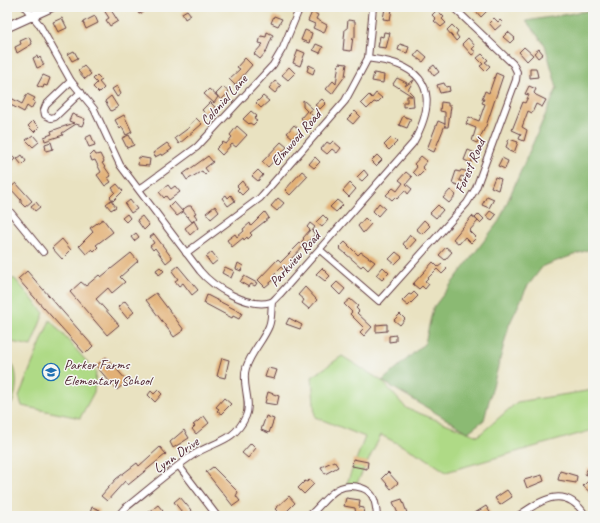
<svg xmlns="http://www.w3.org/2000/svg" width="600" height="523" font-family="Caveat,sans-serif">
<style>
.green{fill:#afda86;stroke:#7c7c58}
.forest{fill:#8bba73;stroke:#6a6c4f}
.building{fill:#e2b076}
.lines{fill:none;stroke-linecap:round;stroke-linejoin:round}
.minor-casing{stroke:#623c42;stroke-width:8}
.secondary-casing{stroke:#623c42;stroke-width:11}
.minor{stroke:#fff;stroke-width:6}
.secondary{stroke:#fff;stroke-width:9}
.labels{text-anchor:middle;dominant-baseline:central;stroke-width:3;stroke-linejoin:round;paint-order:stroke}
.street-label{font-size:14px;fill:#4a1f2b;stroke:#f6f6f2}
.poi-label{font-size:14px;fill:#4a1f2b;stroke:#f6f6f2;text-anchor:start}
</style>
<rect width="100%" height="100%" fill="#f6f6f2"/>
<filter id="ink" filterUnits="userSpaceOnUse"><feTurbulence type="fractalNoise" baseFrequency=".025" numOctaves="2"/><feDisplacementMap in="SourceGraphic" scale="8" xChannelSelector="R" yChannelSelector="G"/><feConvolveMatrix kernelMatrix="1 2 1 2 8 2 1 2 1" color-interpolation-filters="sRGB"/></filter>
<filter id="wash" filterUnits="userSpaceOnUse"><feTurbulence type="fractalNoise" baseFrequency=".012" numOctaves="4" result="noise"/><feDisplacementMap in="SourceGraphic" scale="16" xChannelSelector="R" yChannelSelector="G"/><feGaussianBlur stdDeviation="0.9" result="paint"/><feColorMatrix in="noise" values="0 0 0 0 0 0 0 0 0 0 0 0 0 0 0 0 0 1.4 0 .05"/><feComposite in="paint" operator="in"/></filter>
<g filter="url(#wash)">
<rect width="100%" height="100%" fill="#e9e2c1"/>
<g class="green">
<path d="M7,278l8,1 29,34 -13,33 -24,-5z"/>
<path d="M50,320l46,52 -2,20 -14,26 -58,-12 -3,-10z"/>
<path d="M342,356l40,25 24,27 72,28 39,-34 76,-12v40l-147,42 -22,-15 -43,-22 -27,54 -9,-1 20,-51 -50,-20 -3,-40z"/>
<path d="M7,357c13,12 10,33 5,47h-5z"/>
</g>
<path class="forest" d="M593,10v238l-50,18 -16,21 -18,38 -25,95 -16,12 -86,-51 43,-38 8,-35 66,-87 58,-133 -12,-43 -19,-24z"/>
<g id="blocks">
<g class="building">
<path d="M102,7h7l9,14 -8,5 -4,-6 3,-2z"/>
<path d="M136,7h5l3,5 -5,2z"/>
<path d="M477,7h6l4,4 -6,6 -7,-8z"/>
<path d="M385,8l7,1 -2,11 -7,-1z"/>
<path d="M187,10l4,5 -6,4 -3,-6z"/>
<path d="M437,10l7,7 -2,2 4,4 -5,4 -7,-6 2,-2 -4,-4z"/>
<path d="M312,12l6,3 -2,4 11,6 -3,8 -11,-5 2,-4 -7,-3z"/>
<path d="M95,16l3,7 -12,6 -3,-7z"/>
<path d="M274,16l8,3 -4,7 -7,-3z"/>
<path d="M62,18l5,10 -9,4 -5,-10z"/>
<path d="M494,18l4,4 2,-2 3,3 -8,7 -6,-7z"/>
<path d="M348,20l7,1v17l-2,-1 -2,14 -8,-1 2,-21h2z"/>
<path d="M452,25l6,6 -2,3 3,4 -3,3 -9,-11z"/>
<path d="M305,30l7,3 -3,10 -8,-3z"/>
<path d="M267,32l6,3 -7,17 -6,7 -6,-5 9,-10 -4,-1 2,-7 5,1z"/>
<path d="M384,32l6,1 -4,15 -8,-1 2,-11 3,1z"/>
<path d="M508,32l7,6 -5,5 -7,-6z"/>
<path d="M29,37l3,7 -15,9 -2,-6 6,-3 -1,-3z"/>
<path d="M468,38l7,8 -3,3 4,3 -4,3 -10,-11z"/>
<path d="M316,44l7,3 -3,6 -7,-3z"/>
<path d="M400,44l9,3 -2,6 -9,-3z"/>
<path d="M524,47l9,8 -6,6 -8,-9z"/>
<path d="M539,49l4,5 -5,4 -4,-5z"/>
<path d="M298,50l7,3 -5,13 -7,-3z"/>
<path d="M419,50l8,7 -4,5 -9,-6z"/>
<path d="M74,51l4,7 -6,3 -4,-7z"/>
<path d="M482,54l6,6 -3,2 5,4 -5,5 -5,-5 3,-2 -6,-6z"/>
<path d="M37,56l1,3 2,-2 4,8 -7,3 -4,-10z"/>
<path d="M245,58l7,7 -17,20 -6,-6 11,-10 -3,-2z"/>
<path d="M339,63l8,1 -2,12 -13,18 -6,-5 7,-8 3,3z"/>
<path d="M309,65l6,3 -2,6 -6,-3z"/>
<path d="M434,65l5,7 -5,4 -5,-7z"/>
<path d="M84,66l7,8 -6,5 -7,-8z"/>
<path d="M289,67l6,6 -7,7 -6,-5z"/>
<path d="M530,68h6l2,9 -8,1z"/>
<path d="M374,73l10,2 -1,8 -11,-2z"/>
<path d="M496,73l7,3 -17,50 -9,17 -5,-2 4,-13 -10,-4 3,-7 10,4 6,-17 -3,-1 2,-4h-2l3,-8 4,2z"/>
<path d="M43,75l7,3 -3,8 -3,-1 -1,3 -6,-2z"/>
<path d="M97,75l5,5 -3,2 5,6 -5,5 -6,-6 4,-4 -4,-4z"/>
<path d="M397,78l10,5 -2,3 9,-6 -6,10 5,5 1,11 -11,1v-5h4v-6h5l-19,-12z"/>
<path d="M275,81l6,5 -6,7 -6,-5z"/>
<path d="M444,83l2,4 3,-1 1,5 -10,2 -3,-8z"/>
<path d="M117,86l4,8 -4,3 -5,-8z"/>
<path d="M529,86l7,3 -2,4 2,2 10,5 -4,7 -6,-3 -4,9 -4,-2 -6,16 5,3 -3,11 -5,-2 2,-5 -9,-4 11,-28 2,1 4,-8 -4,-1z"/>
<path d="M223,87l6,5 -8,8 -5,-6z"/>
<path d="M209,89l9,8 -4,6 -10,-9z"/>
<path d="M376,93l6,5 -5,5 -3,-1 -7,7 -6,-6 8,-8 3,3z"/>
<path d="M27,94l8,4 -2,3 2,1 -4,7 -4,-3 -3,6 -17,-9v-3l4,-2 11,6z"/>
<path d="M111,96l7,11 -7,4 -6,-10z"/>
<path d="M263,96l6,5 -8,7 -5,-5z"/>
<path d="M322,99l4,4 -6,6 -5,-4z"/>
<path d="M303,100l10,9 -4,3 4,4 -7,7 -5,-5 6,-7 -4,-4z"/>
<path d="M210,102l5,5 -7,9 -6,-6z"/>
<path d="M441,102l7,1v3h3l-3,21h-3v-2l-11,27 -7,-3 11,-28 7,3v-12l-5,-1z"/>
<path d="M251,111l6,5 -3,3 3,2 -4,4 -3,-2 -1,1 -6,-5z"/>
<path d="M355,111l5,5 -7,8 -6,-5z"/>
<path d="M72,114l13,5 -3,7 -6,-2 -14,9 1,2 -18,6 -1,-4 8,-3 -1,-3 23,-8 -5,-2z"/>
<path d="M124,115l8,17 -6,3 -4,-8 -2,2 -5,-9z"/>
<path d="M403,116l8,3 -4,9 -8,-3z"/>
<path d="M196,118l6,6 -23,20 -4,-6 15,-11 -1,-1z"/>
<path d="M33,121l6,6 -5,5 -6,-6z"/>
<path d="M294,125l6,5 -7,8 -6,-5z"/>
<path d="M237,126l10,9 -11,12 -4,-3 -10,11 -6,-6 7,-7 3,2 6,-7 -2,-2z"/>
<path d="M33,135l6,7 -6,5 -7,-7z"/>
<path d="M91,135l4,10 -6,2 -4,-9z"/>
<path d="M129,135l5,10 -7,3 -5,-10z"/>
<path d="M392,137l5,5 -8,8 -5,-5z"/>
<path d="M509,139l9,3 -4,11 -5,-2v-2l-3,-2z"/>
<path d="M333,141l8,7 -4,5 -5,-4 -5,5 -6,-5 6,-7 3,2z"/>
<path d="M51,142l2,7 -7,2 -1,-7z"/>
<path d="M281,142l6,5 -19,20 -6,-5z"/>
<path d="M167,143l5,6 -10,7 -1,-2 -6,3 -2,-4z"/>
<path d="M7,150l8,9 -8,7z"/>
<path d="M468,150l7,3 -4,10 -7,-3z"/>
<path d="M94,152l2,3 4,-1 4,8 -2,1 9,13 -3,2 3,4 -6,4 -8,-11 4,-3 -6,-12 -3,1 -2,-5z"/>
<path d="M22,155l4,6 -4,4 -5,-6z"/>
<path d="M377,155l5,5 -6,6 -5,-5z"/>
<path d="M208,156l5,6 -8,6 3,4 -3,3 -3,-4 -15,9 -4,-6z"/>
<path d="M421,156l6,5 -5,6 3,3 -7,7 -5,-5 4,-5 -3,-3z"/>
<path d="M139,157l11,2 -1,7 -11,-1z"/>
<path d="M315,157l5,5 -6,6 -5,-4z"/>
<path d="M502,158l6,3 -3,8 -7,-3z"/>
<path d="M258,170l5,5 -5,6 -6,-5z"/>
<path d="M364,170l4,5 -6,6 -5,-4z"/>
<path d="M461,170l8,2 -2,6 -6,-2 -2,4 6,3 -2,4 -11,-4 4,-12 4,1z"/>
<path d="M302,171l6,5 -18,19 -5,-5z"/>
<path d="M406,172l6,5 -6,7 6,5 -4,5 -3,-4 -8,9 -2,-2 -3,3 -6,-5 7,-7 4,3 6,-8 -4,-3z"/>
<path d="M495,177l6,2 -3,11 -7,-3z"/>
<path d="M242,181l6,8 -6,6 -5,-5 2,-2 -2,-2z"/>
<path d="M16,183l16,18 -7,6 -4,-4v-3l-11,-12z"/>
<path d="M350,183l6,6 -7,8 -6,-6z"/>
<path d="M117,184l6,7 -10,10 -3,-4 5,-5 -3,-4z"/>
<path d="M168,185l3,4 4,-3 5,6 -11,8 -3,-4 -2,2 -5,-6z"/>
<path d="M450,190l6,5 -7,8 -6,-5z"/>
<path d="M226,195l2,3 3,-3 4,6 -7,5 -6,-8z"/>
<path d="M487,196l7,3 -5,9 -7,-3z"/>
<path d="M278,198l6,5 -7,8 -6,-5z"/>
<path d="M111,200l5,7 -5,3 -5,-6z"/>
<path d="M130,200l7,9 -6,4 -6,-9z"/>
<path d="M337,200l6,5 -7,7 -6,-5z"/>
<path d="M36,202l4,5 -5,4 -4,-5z"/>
<path d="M174,202l9,10 -6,4 -8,-9z"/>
<path d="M379,203l6,5 -7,8 -5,-5z"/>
<path d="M438,205l5,5 -7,8 -6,-5z"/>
<path d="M188,206h3l5,7 -2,1 3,4 -5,4 -10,-12z"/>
<path d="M215,206l4,6 -8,7 -5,-6z"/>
<path d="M490,211l6,4 -4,5 -6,-4z"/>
<path d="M265,212l4,6 -19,15 2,2 -4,4 -1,-2 -3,3 -1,-2 -11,9 -5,-7 8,-6 2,3 7,-6 -1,-2 7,-6 1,3z"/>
<path d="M127,214l3,4 -4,4 -4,-4z"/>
<path d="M479,214l5,5 -4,4 -5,-5z"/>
<path d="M323,215l5,5 -6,7 -6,-5z"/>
<path d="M142,216l7,9 -5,5 -7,-10z"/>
<path d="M472,216l6,5 -9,10 7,7 -5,5 -6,-6 -6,7 -6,-5z"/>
<path d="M365,218l6,6 -8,9 -5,-7z"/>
<path d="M103,219l10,13 -17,13 2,2 -4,4 -2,-2 -6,5 -7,-8 14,-14 -3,-4z"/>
<path d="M424,220l6,6 -8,8 -6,-5z"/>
<path d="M194,221l4,7 -8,7 -5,-7z"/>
<path d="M310,223l5,4 -3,4 3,3 -25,26 2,2 -8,8 -3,-3 -7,7 3,3 -12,10 -7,-7 20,-21 3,3 23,-23 -1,-1 7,-8 -3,-3z"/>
<path d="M136,233l3,4 -5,4 -3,-4z"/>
<path d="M154,234l18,24 -6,5 -11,-15 -2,2 -3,-4 4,-3 -4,-6z"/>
<path d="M410,235l6,5 -8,9 -5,-5z"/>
<path d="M62,239l9,11 -9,9 -10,-11z"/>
<path d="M345,242l13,13 3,-3 14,10 -7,8 -5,-5 -2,2 -22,-19z"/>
<path d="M446,247l6,5 -7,8 -6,-5z"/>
<path d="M212,252l6,8 -6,5 -6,-8z"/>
<path d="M396,252l6,5 -7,7 -6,-5z"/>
<path d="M131,253l7,8 -18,16 5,5 -13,11 -4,-5 -12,11 23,26 -12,10 -37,-43 11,-10 5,4 13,-11 2,2z"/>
<path d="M433,262l5,5 4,-3 5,5 -5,5 -5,-5 -12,12 4,3 -4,5 -3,-3 -3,3 -6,-5z"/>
<path d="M238,263l5,3 -2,5 -5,-2z"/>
<path d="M178,266l20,24 -6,5 -9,-12 -4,3 -4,-5 3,-2 -6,-8z"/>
<path d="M160,267l4,4 -5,4 -3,-5z"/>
<path d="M225,267l9,4 -3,7 -9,-5z"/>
<path d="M383,267l6,6 -7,7 -6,-5z"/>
<path d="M322,268l8,8 -5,5 -9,-7z"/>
<path d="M27,271l66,75 -8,8 -67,-75z"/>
<path d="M244,276l13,7 -2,3 -4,-2 -2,3 -9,-5z"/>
<path d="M337,282l8,7 -5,6 -8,-8z"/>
<path d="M305,287l12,13 -8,9 -7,-6 2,-3 -6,-5z"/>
<path d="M414,292l4,4 -10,10 -6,-5 7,-7 2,1z"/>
<path d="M156,293l28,37 -10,7 -28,-37z"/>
<path d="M207,295l35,18 -3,6 -6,-3 -1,2 -28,-15z"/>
<path d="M350,299l8,7 -2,2 3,3 -2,2 15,14 -8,9 -4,-4 4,-4 -14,-14 2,-2 -8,-8z"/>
<path d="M125,301l9,11 -7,6 -9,-11z"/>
<path d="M400,314l5,5 -5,6 -6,-5z"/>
<path d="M289,318l13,7 -2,4 -14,-5z"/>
<path d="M387,324v7l-11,1v-7z"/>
<path d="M396,335v6l-7,1v-6z"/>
<path d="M106,357l21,24 -10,9 -21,-24z"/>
<path d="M222,358l7,2 -4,18 -8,-2z"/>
<path d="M268,368l9,2 -3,9 -9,-2z"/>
<path d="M158,390l4,4 -7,8 -7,-7 3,-4 3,3z"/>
<path d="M268,392l11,4 -2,9 -12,-2z"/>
<path d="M224,398l7,6 -10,10 -4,-3 2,-2 -3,-2z"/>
<path d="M204,416l5,7 -13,11 -4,-5 3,-3 -2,-1z"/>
<path d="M266,416l8,3 -5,14 -8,-3z"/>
<path d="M184,430l5,8 -16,10 -3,-6z"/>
<path d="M251,443l5,5 -8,10 -6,-5z"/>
<path d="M160,447l6,7 -38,31 -3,-4 -18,20 -6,-5 15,-17 21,-16 2,3z"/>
<path d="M353,459l15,3 -1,7 -15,-3z"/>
<path d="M334,461l4,6 -13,7 -4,-7z"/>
<path d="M213,467l25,25 -2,4 4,5 -7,5 -27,-34z"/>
<path d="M588,468l4,2 -2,6 -5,-2z"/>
<path d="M560,471l17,5 -1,7 -18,-3z"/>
<path d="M388,472l10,11 -7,6 -9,-11z"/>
<path d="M542,475l2,6 -17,7 -3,-8z"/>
<path d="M593,476v19l-10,-9z"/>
<path d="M309,480l5,4 -10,10 -6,-6 7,-7 2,1z"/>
<path d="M507,490l5,7 -12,8 -5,-7z"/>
<path d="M289,496l6,7 -13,13 -7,-7z"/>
<path d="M180,497l16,19h-11l-11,-14z"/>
<path d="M346,498l14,2 -1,7 5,1 -1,8 -7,-1 -1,-7 -11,-2z"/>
<path d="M402,499l5,14 -8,3 -6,-14z"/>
<path d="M158,505l5,6 -5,5h-14z"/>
<path d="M486,506l5,8 -4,2h-17z"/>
<path d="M92,507l8,3 -2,6h-9z"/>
</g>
</g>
</g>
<g filter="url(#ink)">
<use href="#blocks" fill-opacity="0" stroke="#623c42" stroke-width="1"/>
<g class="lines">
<defs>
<g id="minor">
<path d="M25,7l14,17 32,57 23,28 26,56 80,106c13,16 49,38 71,31 3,-1 6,-6 9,-8l133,-151c17,-30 24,-63 -14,-78 -9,-4 -21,-5 -31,-7"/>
<path d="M71,81l-25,24 -2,5 1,5 6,3 4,-1 26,-25"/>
<path d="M140,189l57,-42 76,-82 10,-17 17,-41"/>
<path d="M7,208l36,44"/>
<path d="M320,250l59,51 88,-98 9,-15 40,-108 1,-8 -4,-8 -60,-57"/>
<path d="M186,253l74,-55 85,-97 23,-43 5,-51"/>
<path d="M179,466l38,50"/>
<path d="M118,516l6,-7c23,-18 45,-38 69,-54 21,-14 41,-12 53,-39 6,-15 -5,-32 0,-48 5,-16 17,-27 23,-42 3,-7 2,-17 3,-24"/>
<path d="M309,516c17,-15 27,-37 53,-28 13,4 14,17 15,28"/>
<path d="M518,516c25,-17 47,-32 68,0"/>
</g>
<path id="secondary" d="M7,27l44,-20"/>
</defs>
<use href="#minor" class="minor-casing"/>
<use href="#secondary" class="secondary-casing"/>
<use href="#minor" class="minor"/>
<use href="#secondary" class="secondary"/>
</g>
</g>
<defs>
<symbol id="school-ring" viewBox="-11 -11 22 22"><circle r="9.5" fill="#f6f6f2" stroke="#1f6fb2" stroke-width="1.5"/><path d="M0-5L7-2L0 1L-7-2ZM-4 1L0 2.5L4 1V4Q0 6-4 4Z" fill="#1f6fb2"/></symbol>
</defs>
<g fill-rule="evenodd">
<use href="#school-ring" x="41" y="362" width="20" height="20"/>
</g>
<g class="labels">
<g class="street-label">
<text transform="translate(224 100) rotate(-48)">Colonial Lane</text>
<text transform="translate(296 138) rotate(-49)">Elmwood Road</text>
<text transform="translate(470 166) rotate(-67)">Forest Road</text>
<text transform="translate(295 259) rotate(-48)">Parkview Road</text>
<text transform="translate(176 455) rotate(-35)">Lynn Drive</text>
</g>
<g class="poi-label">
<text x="64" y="364">Parker Farms<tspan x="64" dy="16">Elementary School</tspan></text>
</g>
</g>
<rect width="600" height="523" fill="none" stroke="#f6f6f2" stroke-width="24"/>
</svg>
